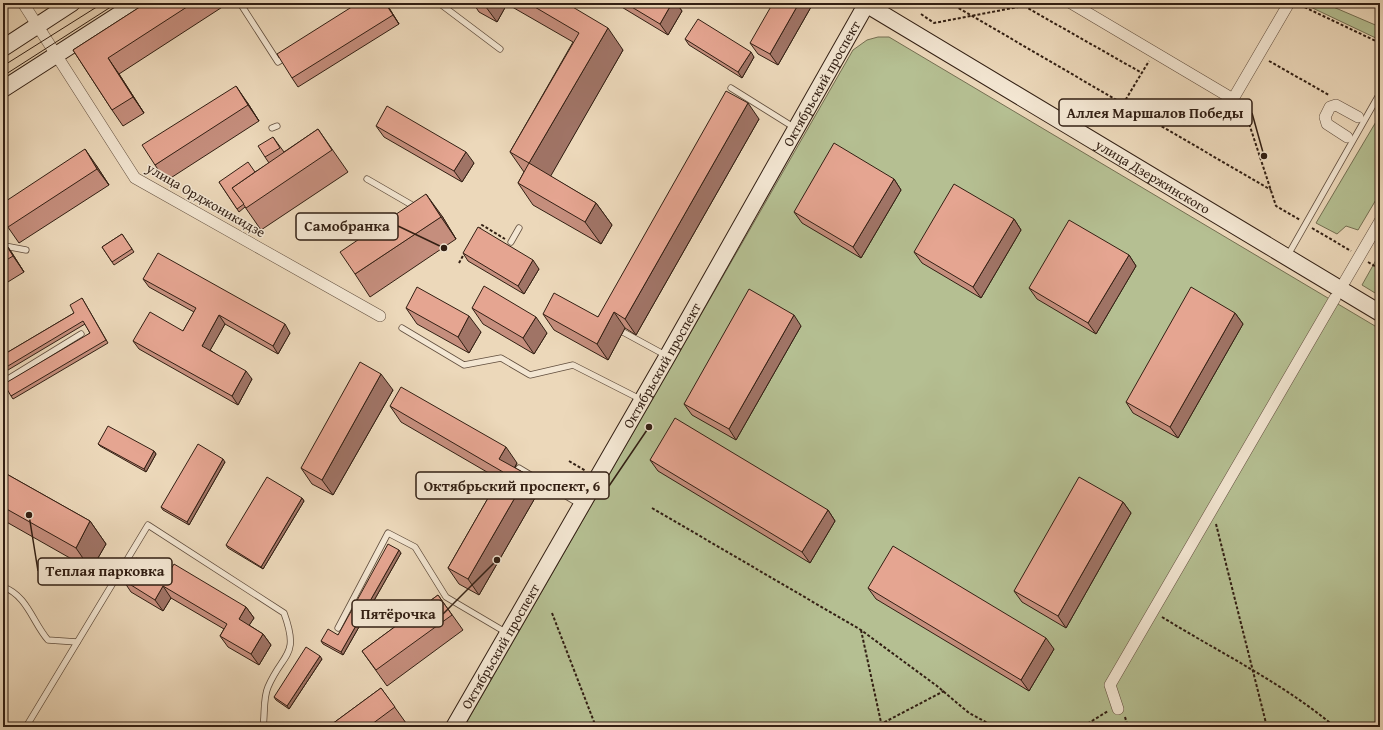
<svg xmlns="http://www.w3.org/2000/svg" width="1383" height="730" font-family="'Gentium Book Plus',serif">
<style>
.green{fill:#b5bf92;stroke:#746f52}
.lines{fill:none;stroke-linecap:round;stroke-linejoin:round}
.lane-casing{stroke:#604d3d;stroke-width:7}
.street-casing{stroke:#604d3d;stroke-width:12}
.secondary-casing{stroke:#321f13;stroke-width:18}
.path{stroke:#321f13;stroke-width:2;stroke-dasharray:3 2;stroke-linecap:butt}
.lane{stroke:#f3e6d2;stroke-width:5.5}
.street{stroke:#f3e6d2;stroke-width:11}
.secondary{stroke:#f3e6d2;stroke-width:16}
.tram{stroke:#321f13;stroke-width:1}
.wall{fill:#c58e7d;stroke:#321f13}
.shaded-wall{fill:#a07466;stroke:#321f13}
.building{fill:#e5a591;stroke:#321f13}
.labels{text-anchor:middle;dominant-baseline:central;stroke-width:3;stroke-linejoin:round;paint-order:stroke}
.street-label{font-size:14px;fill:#321f13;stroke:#f3e6d2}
.leader{fill:none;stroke:#321f13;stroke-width:1.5}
.callout-dot{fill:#321f13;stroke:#f3e6d2;stroke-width:1.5}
.callout{fill:#f3e6d2;stroke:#321f13;stroke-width:1.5}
.callout-label{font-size:15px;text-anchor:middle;font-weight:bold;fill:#321f13}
</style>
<rect width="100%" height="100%" fill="#ecd8ba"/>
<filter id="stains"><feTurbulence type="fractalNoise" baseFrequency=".005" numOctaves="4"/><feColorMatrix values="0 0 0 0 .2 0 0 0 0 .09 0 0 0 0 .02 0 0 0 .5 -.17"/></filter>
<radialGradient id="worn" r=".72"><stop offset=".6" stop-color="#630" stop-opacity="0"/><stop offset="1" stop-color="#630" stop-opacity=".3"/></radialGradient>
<g class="green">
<path d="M1302,3h22l56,24v13z"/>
<path d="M878,37h11l491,292v398h-916l389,-677 14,-10z"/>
<path d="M1380,115v78l-22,37 -12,-4 -9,8 -21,-11z"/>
<path d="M1380,253v43l-18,-11z"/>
</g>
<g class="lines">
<defs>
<g id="lane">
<path d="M240,3l38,59 9,-6"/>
<path d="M439,3l61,46"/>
<path d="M731,88l64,40"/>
<path d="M272,128l5,-2"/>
<path d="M367,179l50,29"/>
<path d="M3,242l2,4 21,4"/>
<path d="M511,242l8,-14"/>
<path d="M1288,255l92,-162"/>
<path d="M402,328l62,37 37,-7 29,17 43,-10 67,34"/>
<path d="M623,332l44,24"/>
<path d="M3,382l78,-48"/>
<path d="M515,476l4,-8 62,37"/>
<path d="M3,587c24,8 30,36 45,53l29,2"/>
<path d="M338,628l50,-95 27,14 31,50 61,36"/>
<path d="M26,727l122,-202 136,88c16,44 -1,39 -16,74 -5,11 -3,28 -5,40"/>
</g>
<g id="street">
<path d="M23,3l112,175 245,138"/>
<path d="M1071,3l162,96 56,-96"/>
<path d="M1347,137l-20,-13 -2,-7 5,-10 6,-2 22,12"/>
<path d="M1345,281l35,-60"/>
<path d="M1118,709l-8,-24 225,-387"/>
</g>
<g id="secondary">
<path id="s1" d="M864,3l516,310"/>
<path d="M3,48l69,-45"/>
<path d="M3,89l134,-86"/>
<path id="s2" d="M454,727l213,-370 200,-354"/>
</g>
</defs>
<use href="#lane" class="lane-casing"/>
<use href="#street" class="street-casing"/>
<use href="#secondary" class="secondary-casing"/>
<g class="path">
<path d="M950,3l321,187"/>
<path d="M1300,5l80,38"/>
<path d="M1024,6l118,67"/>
<path d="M921,14l13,9 105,-20"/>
<path d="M1269,61l60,34"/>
<path d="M1377,85l3,-6"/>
<path d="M1123,104l26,-43"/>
<path d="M1243,105l33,101 24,14"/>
<path d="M1312,228l39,23"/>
<path d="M479,230l3,-5 23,14"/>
<path d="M1368,262l12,7"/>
<path d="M459,263l6,-11"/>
<path d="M569,461l17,10"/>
<path d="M652,508l209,122 76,56 32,27 26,14"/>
<path d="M1216,524l51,203"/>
<path d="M552,613l44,114"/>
<path d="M1162,617c58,36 121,66 173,110"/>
<path d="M861,630l21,97"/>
<path d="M1125,717l3,10"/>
<path d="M992,725l25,2"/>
<path d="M870,727l11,-3 63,-33"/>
<path d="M1073,727l14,-3 21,-13"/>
</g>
<use href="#lane" class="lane"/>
<use href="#street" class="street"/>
<use href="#secondary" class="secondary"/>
<g class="tram">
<path d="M3,66l100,-63"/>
<path d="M3,76l114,-73"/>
</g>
</g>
<g class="wall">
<path d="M146,3h81v1l-108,70 25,39 -21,13 -11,-16 -39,-60z"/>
<path d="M358,3h28l13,21 -101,63 -6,-9z"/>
<path d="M473,3h93l57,47 -73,126 46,27 16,22 -11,19 -68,-39 -15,-22 6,-11 -14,-20 63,-110 -66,-38 -10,18 -18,-10z"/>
<path d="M615,3h61l6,8 -14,24z"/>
<path d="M811,7l-33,58 -20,-11 -8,-11z"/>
<path d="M685,39l69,18 -12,21 -53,-33z"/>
<path d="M247,102l12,19 -93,60 -11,-16z"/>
<path d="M759,119l-123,216 -11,-7 -17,32 -54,-30 -11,-16 55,3z"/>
<path d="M376,126l98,37 -12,19 -78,-45z"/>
<path d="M318,129l30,43 -87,58 -16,-23 -6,5 -20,-30 36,-10 14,-9 -4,-6 8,-20 11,15z"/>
<path d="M96,165l13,20 -90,58 -16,-23z"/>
<path d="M894,179l7,11 -40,68 -59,-35 -8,-11z"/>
<path d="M442,216l14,23 -86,58 -15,-23z"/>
<path d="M1014,219l7,11 -40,68 -59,-35 -8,-11z"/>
<path d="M122,234l12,18 -20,13 -12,-18z"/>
<path d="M3,240l9,13 12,19 -21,13z"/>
<path d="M463,253l76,16 -15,25 -56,-33z"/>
<path d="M1129,255l7,11 -40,68 -59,-35 -8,-11z"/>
<path d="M143,279l147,54 -12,21 -53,-30 -15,26 42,29 -14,26 -99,-56 -6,-8 50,-10 11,-19 -45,-25z"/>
<path d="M82,298l26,45 -95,56 -2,-3 79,-63 -5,-9 -82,49v-18l71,-42z"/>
<path d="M406,308l75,24 -12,21 -52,-29z"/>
<path d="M472,308l75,25 -13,21 -51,-30z"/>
<path d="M1235,313l8,11 -65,114 -45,-25 -7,-11z"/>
<path d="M801,326l-65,114 -44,-25 -8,-11z"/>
<path d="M393,390l-60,105 -21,-11 -11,-16z"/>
<path d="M390,406l127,57 -2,5 13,7 11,16 -60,104 -20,-11 -11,-16 51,-89 -98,-57z"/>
<path d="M98,444l56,7 2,3 -10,18 -46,-26z"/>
<path d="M650,460l178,50 7,11 -25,42 -152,-92z"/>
<path d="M225,462l-36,63 -26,-15 -2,-3z"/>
<path d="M3,472l87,49 16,23 -15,26 -88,-50z"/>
<path d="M302,498l2,3 -41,68 -35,-21 -2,-3z"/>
<path d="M1123,502l8,11 -65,115 -44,-26 -8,-11z"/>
<path d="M401,553l-58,102 -20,-11 -2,-3 17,-6z"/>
<path d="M167,576l79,31 8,11 -5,7 14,9 8,11 -12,20 -31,-18 -8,-11 4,-7 -53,-31 -8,13 -32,-19 -8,-12z"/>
<path d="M868,588l186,61 -25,42 -153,-92z"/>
<path d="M438,595l25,35 -76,56 -25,-35z"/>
<path d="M322,659l-33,50 -13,-9 -2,-3z"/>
<path d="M381,688l25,35 -5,4h-73z"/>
</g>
<g class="shaded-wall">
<path d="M385,3h1l13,21z"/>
<path d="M483,3h24v1l-10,18z"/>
<path d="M672,3h4l6,8 -14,24 -8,-11z"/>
<path d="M799,3h9l3,4 -33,58 -8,-11z"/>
<path d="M608,28l15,22 -78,136 -16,-23z"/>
<path d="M751,52l3,5 -12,21 -4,-6z"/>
<path d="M108,58l11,16 25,39 -11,-16z"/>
<path d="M236,86l11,16 12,19 -11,-16z"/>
<path d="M748,103l11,16 -123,216 -11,-16z"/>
<path d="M85,149l11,16 13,20 -12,-16z"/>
<path d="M466,152l8,11 -12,19 -8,-11z"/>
<path d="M894,179l7,11 -40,68 -8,-11z"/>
<path d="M426,194l16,22 14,23 -15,-22z"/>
<path d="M596,203l16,22 -11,19 -16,-22z"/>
<path d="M1014,219l7,11 -40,68 -8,-11z"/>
<path d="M3,240l9,13 12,19 -11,-16z"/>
<path d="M1129,255l7,11 -40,68 -8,-11z"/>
<path d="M533,260l6,9 -15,25 -6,-8z"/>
<path d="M614,312l11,16 -17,32 -11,-16z"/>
<path d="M1235,313l8,11 -65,114 -8,-11z"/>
<path d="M219,315l6,9 -17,30 -6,-8z"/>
<path d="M794,315l7,11 -65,114 -7,-11z"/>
<path d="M469,316l12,16 -12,21 -11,-16z"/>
<path d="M536,317l11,16 -13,21 -11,-16z"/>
<path d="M285,324l5,9 -12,21 -5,-8z"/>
<path d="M246,371l6,8 -14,26 -6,-9z"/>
<path d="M381,374l12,16 -60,105 -11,-15z"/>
<path d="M506,447l11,16 -7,12 -11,-16z"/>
<path d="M154,451l2,3 -10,18 -2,-3z"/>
<path d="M223,459l2,3 -36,63 -2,-3z"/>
<path d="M528,475l11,16 -60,104 -11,-16z"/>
<path d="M302,498l2,3 -41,68 -2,-2z"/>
<path d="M1123,502l8,11 -65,115 -8,-12z"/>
<path d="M828,510l7,11 -25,42 -8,-11z"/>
<path d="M90,521l16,23 -15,26 -15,-22z"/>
<path d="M399,550l2,3 -58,102 -2,-3z"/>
<path d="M163,586l8,12 -8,13 -8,-11z"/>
<path d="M246,607l8,11 -8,12 -7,-11z"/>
<path d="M263,634l8,11 -12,20 -8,-11z"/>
<path d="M1046,638l8,11 -25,42 -8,-11z"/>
<path d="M320,656l2,3 -33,50 -2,-3z"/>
</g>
<g class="building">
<path d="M146,3h47l-85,55 25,39 -21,13 -39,-60z"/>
<path d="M358,3h27l8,12 -101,63 -15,-24z"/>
<path d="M528,3h38l42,25 -79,135 -19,-11 69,-119z"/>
<path d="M625,3h47l-12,21z"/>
<path d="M773,3h26l-29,51 -20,-11z"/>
<path d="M698,19l53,33 -13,20 -53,-33z"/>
<path d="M236,86l12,19 -93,60 -13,-20z"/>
<path d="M726,91l22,12 -123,216 -11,-7 -17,32 -54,-30 11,-21 44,24z"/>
<path d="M387,106l79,46 -12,19 -78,-45z"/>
<path d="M318,129l14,21 -86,58 -14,-20z"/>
<path d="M273,137l7,11 -15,9 -7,-11z"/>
<path d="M834,143l60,36 -41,68 -59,-35z"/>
<path d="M85,149l12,20 -89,58 -5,-7v-17z"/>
<path d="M248,162l7,10 -23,16 12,16 -7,5 -18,-27z"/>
<path d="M529,163l67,40 -11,19 -67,-39z"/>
<path d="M954,184l60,35 -41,68 -59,-35z"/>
<path d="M426,194l15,23 -86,57 -15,-22z"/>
<path d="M1069,220l60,35 -41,68 -59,-35z"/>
<path d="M478,227l55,33 -15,26 -55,-33z"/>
<path d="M122,234l10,15 -20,13 -10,-15z"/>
<path d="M3,240l10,16 -10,6z"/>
<path d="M158,253l127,71 -12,22 -54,-31 -17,31 44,25 -14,25 -99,-55 17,-29 33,19 13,-23 -53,-29z"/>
<path d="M484,286l52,31 -13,21 -51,-30z"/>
<path d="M417,287l52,29 -11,21 -52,-29z"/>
<path d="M1191,287l44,26 -65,114 -44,-25z"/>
<path d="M749,289l45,26 -65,114 -45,-25z"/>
<path d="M82,298l24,42 -95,56 -7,-12 86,-51 -7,-12 -80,48v-14l71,-42 -4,-8z"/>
<path d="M360,362l21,12 -59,106 -21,-12z"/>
<path d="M401,387l105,60 -7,12 29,16 -60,104 -20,-11 55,-96 -113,-66z"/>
<path d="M675,418l153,92 -26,42 -152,-92z"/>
<path d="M108,426l46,25 -10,18 -46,-25z"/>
<path d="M198,444l25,15 -36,63 -26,-15z"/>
<path d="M3,472l87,49 -14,27 -73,-41z"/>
<path d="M267,477l35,21 -41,69 -35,-22z"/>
<path d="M1079,477l44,25 -65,114 -44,-25z"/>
<path d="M388,544l11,6 -58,102 -20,-11 7,-12 10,6z"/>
<path d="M893,546l153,92 -25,42 -153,-92z"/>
<path d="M136,558l31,18 7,-12 72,43 -7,12 24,15 -12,20 -31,-18 7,-12 -64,-38 -8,14 -32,-20z"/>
<path d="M438,595l14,20 -76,55 -14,-19z"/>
<path d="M306,647l14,9 -33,50 -13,-9z"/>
<path d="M381,688l14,19 -27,20h-40z"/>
<path d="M239,722l7,5h-11z"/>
</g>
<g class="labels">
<g class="street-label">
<text stroke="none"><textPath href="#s2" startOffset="741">Октябрьский проспект</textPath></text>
<text stroke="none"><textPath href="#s1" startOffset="337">улица Дзержинского</textPath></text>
<text transform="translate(206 200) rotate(30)">улица Орджоникидзе</text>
<text stroke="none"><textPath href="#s2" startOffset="417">Октябрьский проспект</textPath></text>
<text stroke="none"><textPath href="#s2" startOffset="93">Октябрьский проспект</textPath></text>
</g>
</g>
<path class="leader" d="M1264 156L1252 113M444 248L398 226M649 427L609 486M29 515L38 571M497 560L443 614"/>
<g class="callout-dot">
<circle cx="1264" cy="156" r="4"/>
<circle cx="444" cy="248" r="4"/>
<circle cx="649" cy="427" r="4"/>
<circle cx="29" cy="515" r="4"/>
<circle cx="497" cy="560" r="4"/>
</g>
<g class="callout">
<rect x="1059" y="99" width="193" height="27" rx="4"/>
<rect x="296" y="213" width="102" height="27" rx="4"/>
<rect x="416" y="472" width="193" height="27" rx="4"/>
<rect x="38" y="558" width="134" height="27" rx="4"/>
<rect x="352" y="600" width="91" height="27" rx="4"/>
</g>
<g class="callout-label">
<text x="1155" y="118">Аллея Маршалов Победы</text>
<text x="347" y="231">Самобранка</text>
<text x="512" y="491">Октябрьский проспект, 6</text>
<text x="105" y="576">Теплая парковка</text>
<text x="398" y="619">Пятёрочка</text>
</g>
<rect width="1383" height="730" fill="none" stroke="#ecd8ba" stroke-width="16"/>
<rect x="4" y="4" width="1375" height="722" fill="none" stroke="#321f13" stroke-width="2"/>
<rect x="8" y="8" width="1367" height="714" fill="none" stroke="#321f13"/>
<rect width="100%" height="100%" filter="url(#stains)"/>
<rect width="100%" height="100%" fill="url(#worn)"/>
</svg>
